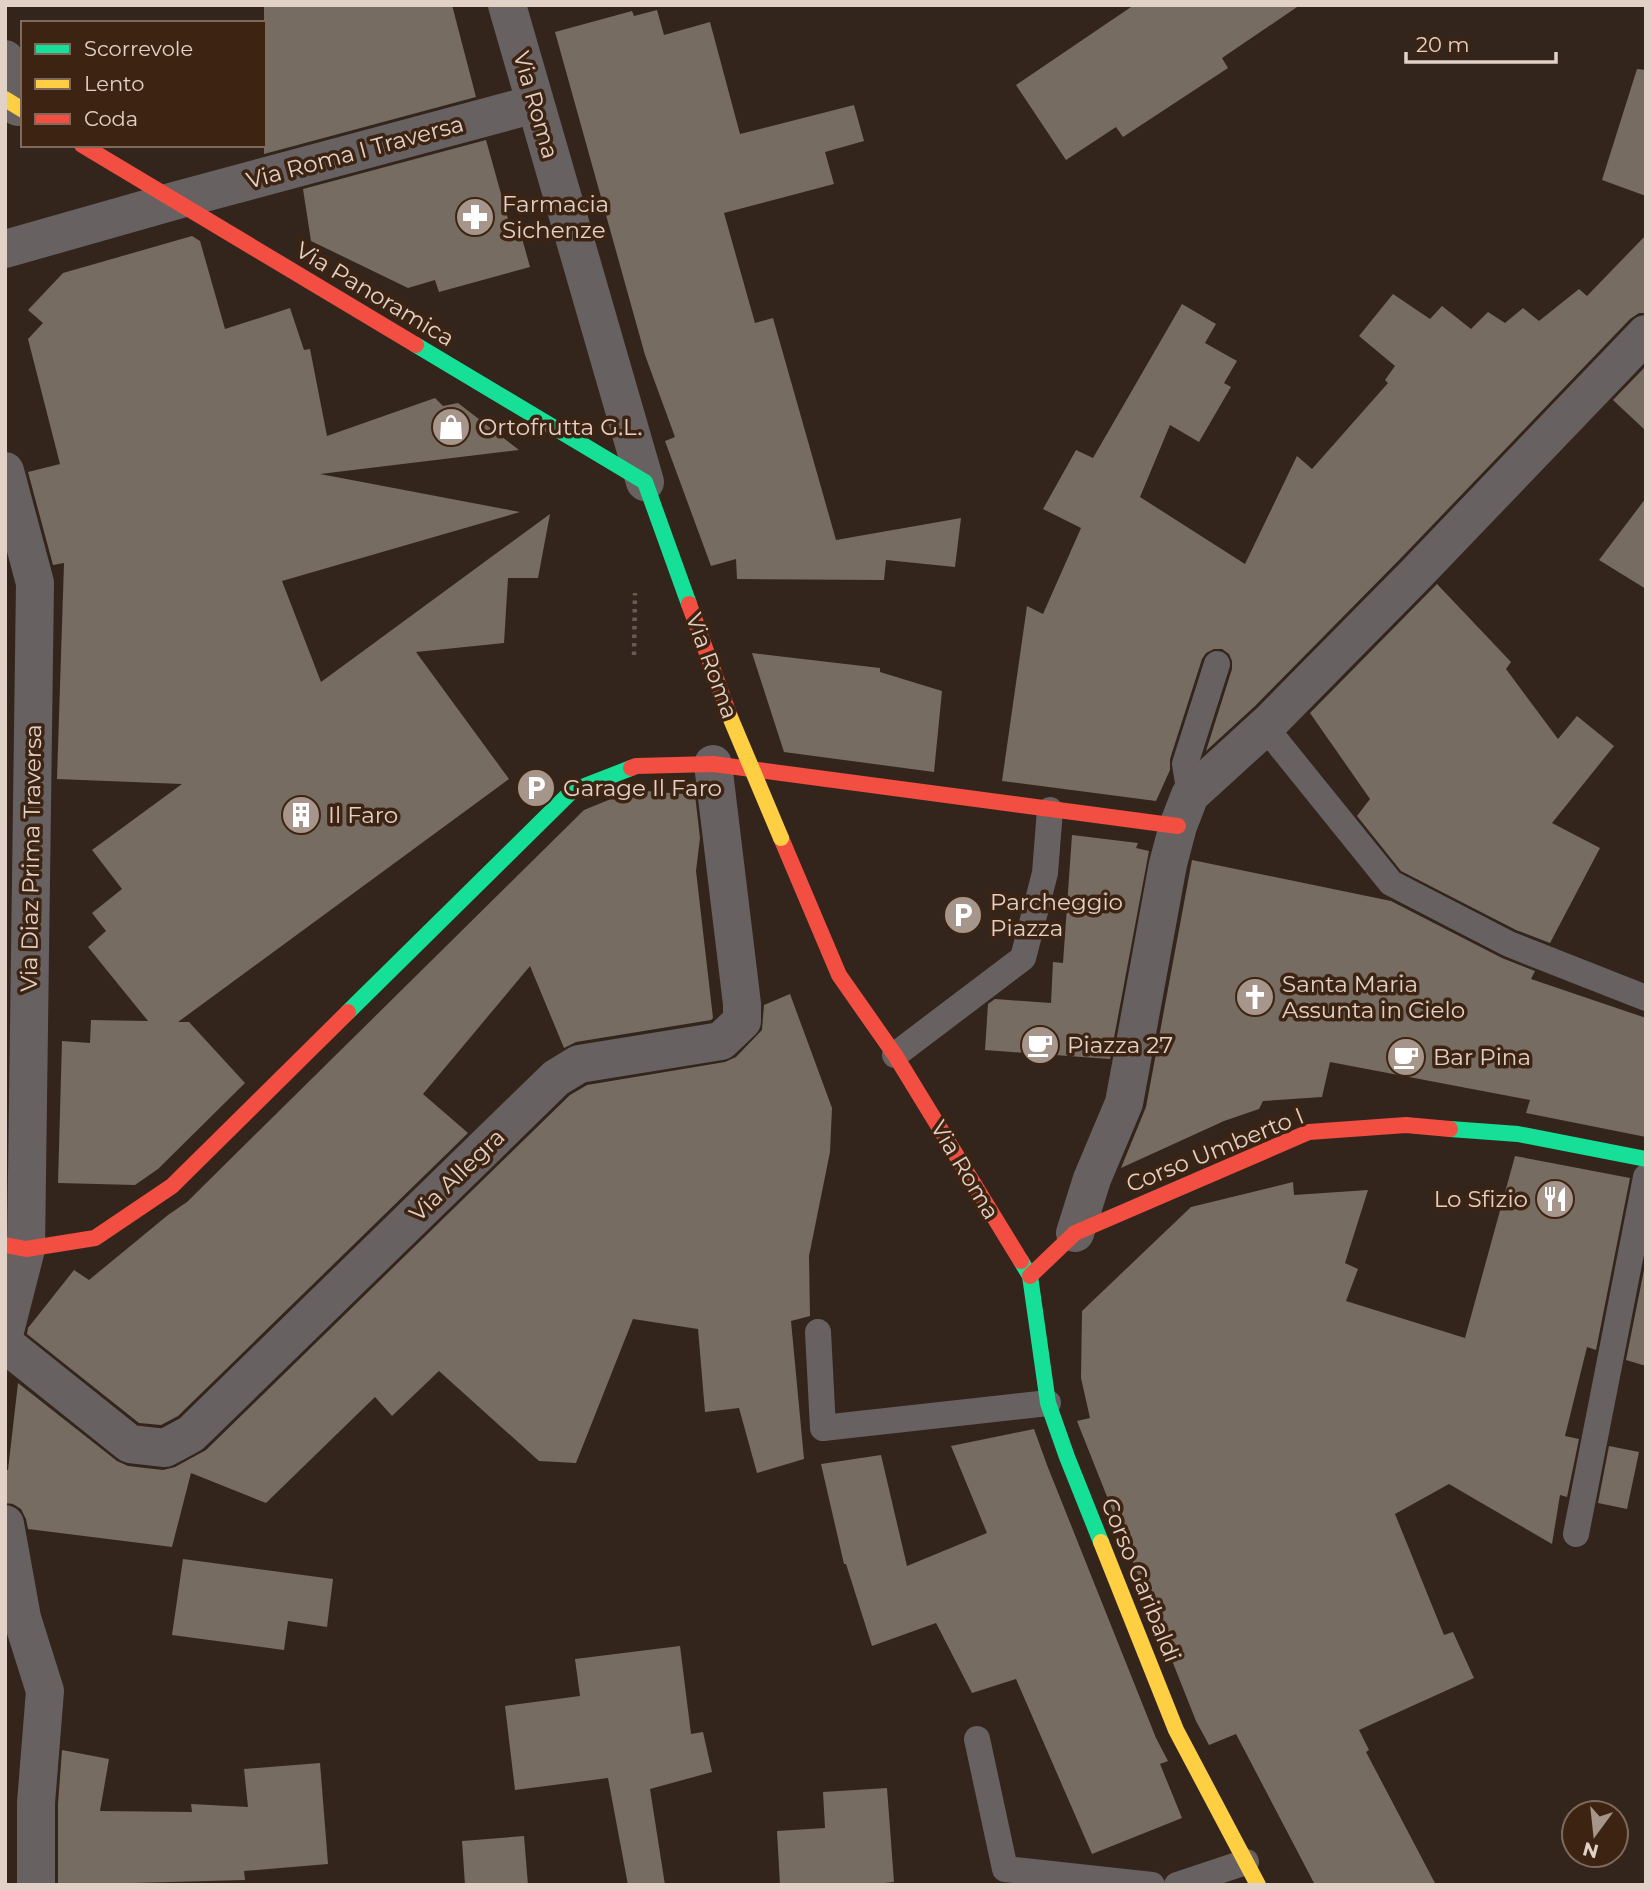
<svg xmlns="http://www.w3.org/2000/svg" width="1651" height="1890" font-family="Montserrat,sans-serif">
<style>
.building{fill:#766c62}
.lines{fill:none;stroke-linecap:round;stroke-linejoin:round}
.path{stroke:#655c59;stroke-width:4.5;stroke-dasharray:3.5 5;stroke-linecap:butt}
.lane{stroke:#686162;stroke-width:26}
.street{stroke:#686162;stroke-width:38}
.fast{stroke:#16e098;stroke-width:16}
.slow{stroke:#ffcf43;stroke-width:16}
.jam{stroke:#f24e42;stroke-width:16}
.slow-bridge{stroke:#ffcf43;stroke-width:16}
.labels{text-anchor:middle;dominant-baseline:central;stroke-width:7;stroke-linejoin:round;paint-order:stroke}
.street-label{font-size:23px;fill:#e2d1c6;stroke:#3d2412}
.poi-label{font-size:23px;fill:#e2d1c6;stroke:#3d2412;text-anchor:start}
</style>
<rect width="100%" height="100%" fill="#33251c"/>
<g class="building">
<path d="M264,5h188l24,92 -212,57z"/>
<path d="M1134,5h166l-78,53 6,10 -105,69 -7,-10 -50,33 -50,-75z"/>
<path d="M657,10l7,25 46,-13 30,112 114,-29 10,36 -39,11 9,32 -110,29 31,110 18,-5 63,222 125,-22 -6,49 -69,-7 -2,20 -147,-1 -1,-20 -25,7 -46,-125 10,-4 -30,-82 -90,-323 77,-21 2,5z"/>
<path d="M1637,69l9,1v126l-44,-16z"/>
<path d="M486,140l24,86 8,-2 12,43 -91,25 -4,-12 -27,8 -97,-47 -8,-52z"/>
<path d="M1646,235v78h-7l-9,6 -230,240 -145,147 -49,45 26,-82v-8l-3,-7 -7,-5h-8l-8,4 -4,6 -32,100v11l-14,31 -154,-20 25,-175 16,8 38,-86 -38,-19 33,-59 17,8 89,-154 34,20 -11,19 32,18 -13,22 7,4 -32,55 -29,-17 -30,72 105,67 52,-108 15,13 76,-86 -3,-3 10,-14 -36,-30 34,-42 37,25 12,-13 29,23 17,-17 17,11 18,-15 16,13 40,-32 8,7z"/>
<path d="M192,236l8,5 25,88 65,-21 14,42 6,-1 17,87 108,-38 8,8 15,-3 61,47 -199,24 200,38 -238,69 39,101 229,-168 -12,64h-30l-4,65 -88,9 93,127 -331,243h11l56,61 -87,86 -23,16 -77,-2 4,-142 28,2 1,-23 57,1 -60,-74 18,-16 -14,-18 30,-24 -30,-39 90,-66 -125,-5 7,-216 -11,2 -25,-93 32,-8 -32,-125 15,-16 -15,-13 35,-37z"/>
<path d="M1646,366v65l-33,-31z"/>
<path d="M1646,498v91l-47,-29z"/>
<path d="M1437,584l74,78 -5,7 52,70 19,-23 37,30 -62,77 48,25 -50,95 -34,-13 -115,-59 -44,-55 13,-17 -60,-86z"/>
<path d="M752,653l128,15v4l62,19 -8,81 -150,-20z"/>
<path d="M646,791l49,4 5,43 -4,33 17,147 -2,2 -135,22 -12,6 -34,-82 -107,128 45,39 -290,283 -17,9 -22,-2 -112,-89 1,-6 46,-58 15,10 79,-65 19,-13 397,-392 44,-18z"/>
<path d="M1072,835l66,8 -2,5 13,3 -39,208 -125,-9 3,-46 7,-5 56,4 2,-41 10,1z"/>
<path d="M1192,860l199,41 111,57 33,13 -4,8 115,39v119l-120,-24 4,-13 -200,-38 -8,35 -59,4 -4,8 -35,12 -103,47 25,-61z"/>
<path d="M790,994l42,114 -2,44 -21,104 1,60 -19,5 13,138 -47,14 -18,-65 -34,4 -7,-83 -65,-10 -57,144 -37,-2 -100,-90 -47,45 -17,-19 -109,106 -75,-30 -19,74 -144,-18 -2,-10 -5,-10 -8,-5 -8,-1v-33h3l10,-87 99,78 11,5 35,4 12,-3 31,-17 364,-355 17,-10 138,-23 11,-5 26,-27 2,-25z"/>
<path d="M1515,1156l115,22 -34,172 -9,-3 -22,89 14,3 -12,58 -7,-2 -8,49 -103,-60 -54,30 49,121 9,-3 21,46 -115,52 10,20 -3,2 70,133h-121l-79,-151 -27,11 -13,-24 -119,-300 13,-3 -9,-40 1,-67 109,-104 102,-25 1,13 74,-5 -23,73 13,6 -12,32 119,37z"/>
<path d="M1646,1260v106l-20,-6z"/>
<path d="M1034,1429l13,36 109,273 12,23 -8,3 22,54 -90,36 -76,-175 -44,14 -36,-70 -64,23 -26,-82h-2l-23,-100 60,-9 26,111 80,-33 -36,-87z"/>
<path d="M1609,1446l30,6 -12,57 -29,-6z"/>
<path d="M183,1559l150,20 -6,48 -39,-6 -4,29 -112,-15z"/>
<path d="M680,1646l11,88 12,-2 9,40 -62,17 15,96h-37l-20,-107 -93,12 -10,-84 75,-10 -5,-37z"/>
<path d="M62,1750l47,9 -9,52 92,1 -1,-8 57,3 -4,-38 76,-6 8,101 -84,7 1,9 -187,5v-81z"/>
<path d="M887,1788l7,94 -31,3h-83l-3,-54 48,-3 -2,-36z"/>
<path d="M524,1836l4,49h-63l-3,-44z"/>
</g>
<g class="lines">
<path class="path" d="M634,655l1,-62"/>
<g class="lane">
<path d="M1265,727l126,156 118,61 137,54"/>
<path d="M1190,795l-5,-31 32,-100"/>
<path d="M895,1055l128,-97 22,-85 5,-63"/>
<path d="M818,1332l5,96 225,-25"/>
<path d="M1576,1534l70,-357"/>
<path d="M977,1739l28,130 147,16"/>
<path d="M1177,1885l69,-23"/>
</g>
<g class="street">
<path d="M507,5l138,477"/>
<path d="M5,59l13,48"/>
<path d="M5,249l169,-48 361,-97"/>
<path d="M5,471l30,112 -9,666 -21,82"/>
<path d="M1075,1233l17,-54 32,-76 44,-239 10,-38 12,-31 80,-73 146,-148 230,-240"/>
<path d="M5,1344l125,100 35,4 26,-14 365,-356 23,-14 142,-23 21,-20v-17l-29,-240"/>
<path d="M5,1524l17,94 23,73 -9,112v82"/>
</g>
<g class="fast">
<path d="M416,345l229,137 44,122"/>
<path d="M348,1012l224,-221 59,-23"/>
<path d="M1450,1129l68,5 128,25"/>
<path d="M1021,1261l9,15 18,127 19,54 34,85"/>
</g>
<g class="slow">
<path d="M5,99l18,11"/>
<path d="M1101,1542l75,188 82,155"/>
</g>
<g class="jam">
<path d="M82,145l334,200"/>
<path d="M689,604l41,113"/>
<path d="M631,768l5,-2 77,-2 465,62"/>
<path d="M781,838l58,137 56,80 126,206"/>
<path d="M5,1245l21,4 69,-11 77,-52 176,-174"/>
<path d="M1030,1276l45,-43 234,-101 97,-7 44,4"/>
</g>
<path class="slow-bridge" d="M730,717l51,121"/>
</g>
<defs>
<symbol id="pharmacy-disc" viewBox="-11 -11 22 22"><circle r="9.5" fill="#a5958a" stroke="#3d2412"/><path d="M-2-6h4v4h4v4h-4v4h-4v-4h-4v-4h4Z" fill="#fff"/></symbol>
<symbol id="shop-disc" viewBox="-11 -11 22 22"><circle r="9.5" fill="#a5958a" stroke="#3d2412"/><path d="M-5-2.5h2.3a2.7 3.5 0 0 1 5.4 0H5L5.5 6h-11ZM-1.5-2.5h3a1.5 2.3 0 0 0-3 0Z" fill="#fff"/></symbol>
<symbol id="parking-disc" viewBox="-11 -11 22 22"><circle r="9.5" fill="#a5958a" stroke="#3d2412"/><path d="M-3.5-5.5H1a3.5 3.5 0 0 1 0 7H-1V5.5H-3.5ZM-1-3.4V-.6H.8a1.4 1.4 0 0 0 0-2.8Z" fill="#fff"/></symbol>
<symbol id="building-disc" viewBox="-11 -11 22 22"><circle r="9.5" fill="#a5958a" stroke="#3d2412"/><path d="M-4-6H4V6H1V3H-1V6H-4ZM-2.5-4.3h1.7v1.8h-1.7ZM.8-4.3h1.7v1.8H.8ZM-2.5-1h1.7V.8h-1.7ZM.8-1h1.7V.8H.8Z" fill="#fff"/></symbol>
<symbol id="church-disc" viewBox="-11 -11 22 22"><circle r="9.5" fill="#a5958a" stroke="#3d2412"/><path d="M-1.2-6h2.4v3.5h3.3v2.4h-3.3V6h-2.4V-.1h-3.3v-2.4h3.3Z" fill="#fff"/></symbol>
<symbol id="cafe-disc" viewBox="-11 -11 22 22"><circle r="9.5" fill="#a5958a" stroke="#3d2412"/><path d="M-5.5-4.5H6V0H3Q3 3.5 0 3.5H-2.5Q-5.5 3.5-5.5 0ZM3-3.2v2h1.7v-2ZM-6 4.5H4V6H-6Z" fill="#fff"/></symbol>
<symbol id="restaurant-disc" viewBox="-11 -11 22 22"><circle r="9.5" fill="#a5958a" stroke="#3d2412"/><path d="M-5-6h1v4h1v-4h1v4h1v-4h1v5L-1.5 .5V6h-2V.5L-5-1ZM5-6V6H3V1.5H1.5Q1.5-4 5-6Z" fill="#fff"/></symbol>
</defs>
<g fill-rule="evenodd">
<use href="#pharmacy-disc" x="453" y="195" width="44" height="44"/>
<use href="#shop-disc" x="429" y="405" width="44" height="44"/>
<use href="#parking-disc" x="514" y="766" width="44" height="44"/>
<use href="#building-disc" x="279" y="793" width="44" height="44"/>
<use href="#parking-disc" x="941" y="893" width="44" height="44"/>
<use href="#church-disc" x="1233" y="975" width="44" height="44"/>
<use href="#cafe-disc" x="1018" y="1023" width="44" height="44"/>
<use href="#cafe-disc" x="1384" y="1035" width="44" height="44"/>
<use href="#restaurant-disc" x="1533" y="1177" width="44" height="44"/>
</g>
<g class="labels">
<g class="street-label">
<text transform="translate(536 105) rotate(74)">Via Roma</text>
<text transform="translate(355 152) rotate(-15)">Via Roma I Traversa</text>
<text transform="translate(375 294) rotate(31)">Via Panoramica</text>
<text transform="translate(712 666) rotate(70)">Via Roma</text>
<text transform="translate(31 858) rotate(-89)">Via Diaz Prima Traversa</text>
<text transform="translate(1215 1150) rotate(-22)">Corso Umberto I</text>
<text transform="translate(965 1170) rotate(59)">Via Roma</text>
<text transform="translate(457 1175) rotate(-44)">Via Allegra</text>
<text transform="translate(1141 1580) rotate(68)">Corso Garibaldi</text>
</g>
<g class="poi-label">
<text x="502" y="204">Farmacia<tspan x="502" dy="26">Sichenze</tspan></text>
<text x="478" y="427">Ortofrutta G.L.</text>
<text x="563" y="788">Garage Il Faro</text>
<text x="328" y="815">Il Faro</text>
<text x="990" y="902">Parcheggio<tspan x="990" dy="26">Piazza</tspan></text>
<text x="1282" y="984">Santa Maria<tspan x="1282" dy="26">Assunta in Cielo</tspan></text>
<text x="1067" y="1045">Piazza 27</text>
<text x="1433" y="1057">Bar Pina</text>
<text x="1528" y="1199" text-anchor="end">Lo Sfizio</text>
</g>
</g>
<rect width="1651" height="1890" fill="none" stroke="#e2d1c6" stroke-width="14"/>
<rect x="21" y="21" width="245" height="126" fill="#3d2412" stroke="#7f695a" stroke-width="2"/>
<rect x="35" y="44" width="35" height="10" fill="#16e098" stroke="#7f695a" stroke-width="2"/>
<text x="84" y="56" font-size="21" fill="#e2d1c6">Scorrevole</text>
<rect x="35" y="79" width="35" height="10" fill="#ffcf43" stroke="#7f695a" stroke-width="2"/>
<text x="84" y="91" font-size="21" fill="#e2d1c6">Lento</text>
<rect x="35" y="114" width="35" height="10" fill="#f24e42" stroke="#7f695a" stroke-width="2"/>
<text x="84" y="126" font-size="21" fill="#e2d1c6">Coda</text>
<g transform="translate(1595 1834) rotate(195)"><circle r="33" fill="#3d2412" stroke="#7f695a" stroke-width="2"/>
<path d="M0-5L12 26L0 18L-12 26Z" fill="#a5958a"/>
<text y="-10" font-size="19" font-weight="bold" text-anchor="middle" fill="#e2d1c6">N</text>
</g>
<path d="M1406 52v10h150v-10" fill="none" stroke="#e2d1c6" stroke-width="3.5"/>
<text x="1416" y="52" font-size="21" fill="#e2d1c6" stroke="#3d2412" stroke-width="5" paint-order="stroke">20 m</text>
</svg>
